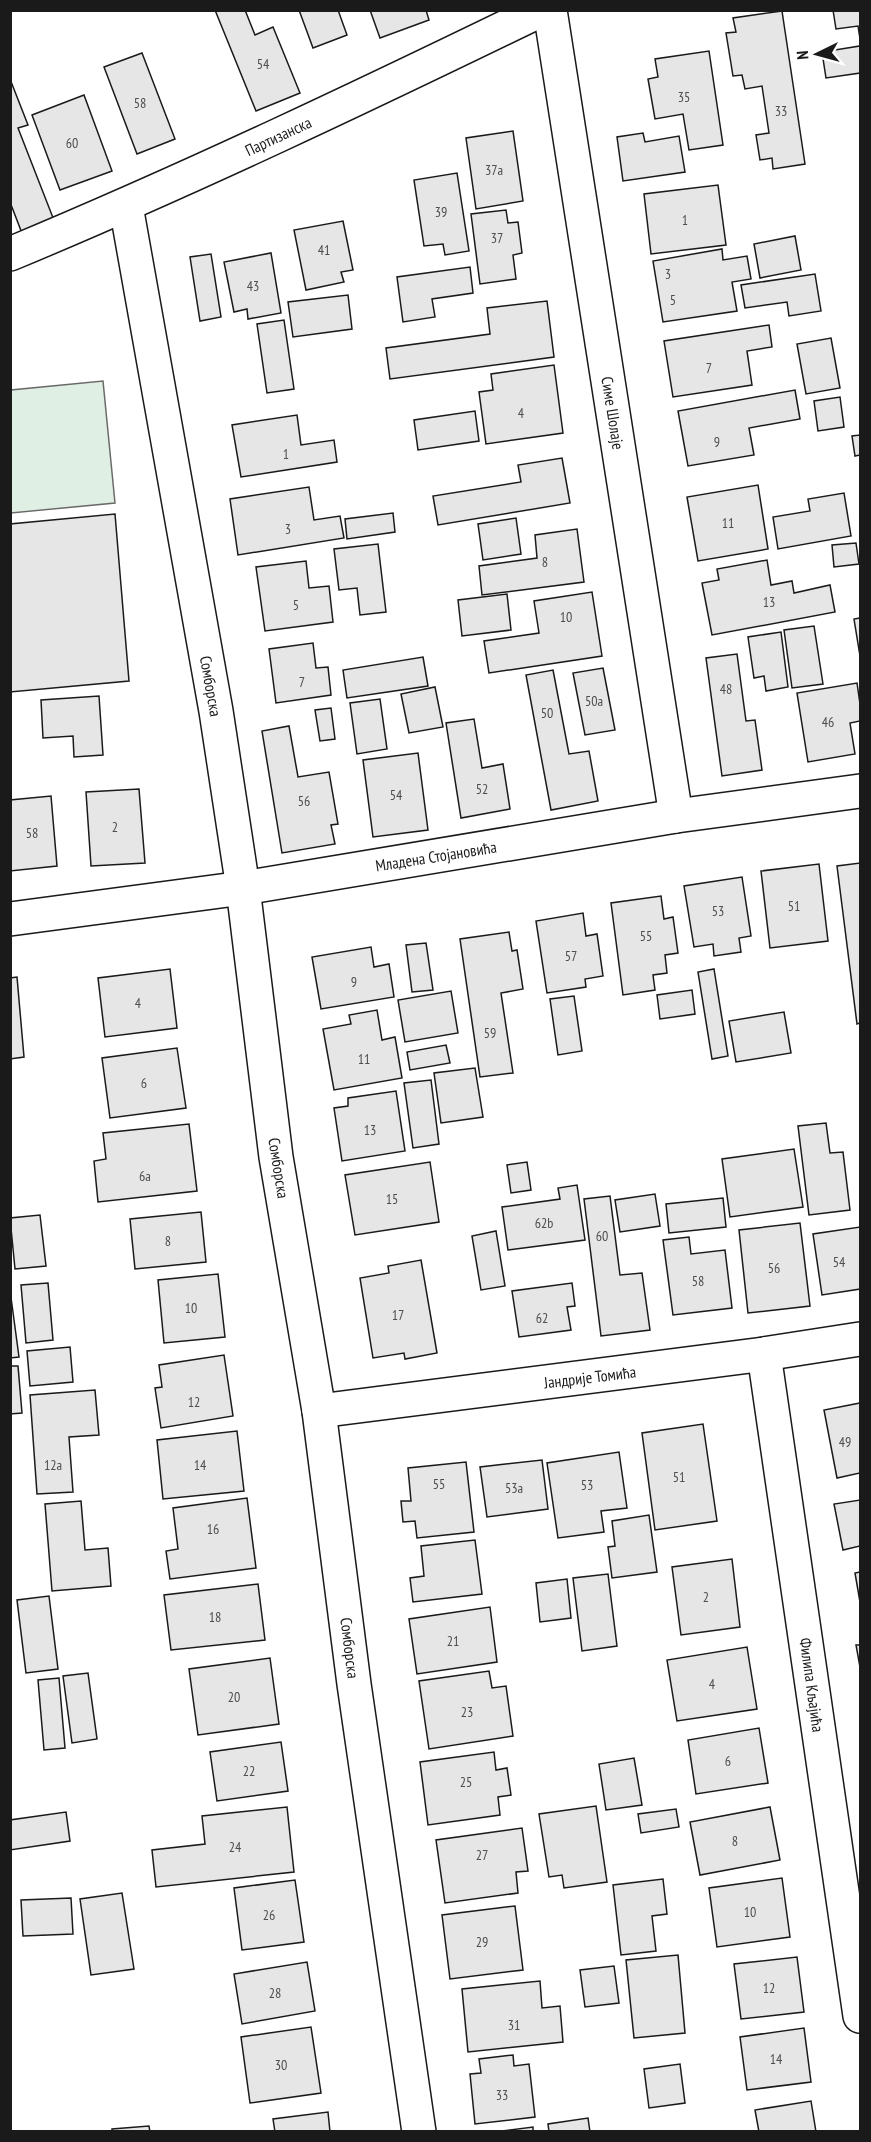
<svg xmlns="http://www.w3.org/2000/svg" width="871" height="2142" font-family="'PT Sans Narrow',sans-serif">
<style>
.green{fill:#e0efe3;stroke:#6a6a6a;stroke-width:1.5}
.building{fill:#e6e6e6;stroke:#1a1a1a;stroke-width:1.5}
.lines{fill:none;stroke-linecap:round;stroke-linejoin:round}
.minor-casing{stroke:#1a1a1a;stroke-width:36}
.minor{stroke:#fff;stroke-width:33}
.labels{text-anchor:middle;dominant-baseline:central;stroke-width:4.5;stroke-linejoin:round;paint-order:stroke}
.number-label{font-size:14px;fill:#4d4d4d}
.street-label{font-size:16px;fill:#1a1a1a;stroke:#fff}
</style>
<rect width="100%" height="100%" fill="#fff"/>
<path class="green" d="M103,381l12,122 -104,10v-123z"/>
<g class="building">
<path d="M215,10h30l10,25 18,-8 27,66 -44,18z"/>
<path d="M299,10h39l9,25 -34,13z"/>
<path d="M370,10h56l3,10 -49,18z"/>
<path d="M833,10h27v29l-2,-13 -22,3z"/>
<path d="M782,11l23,153 -32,5 -1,-11 -12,2 -4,-25 13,-2 -7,-47 -17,3 -3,-14 -9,1 -7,-43 10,-1 -3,-14z"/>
<path d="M860,46v27l-34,5 -4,-26z"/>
<path d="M709,51l14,94 -34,5 -6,-36 -28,5 -7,-40 10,-2 -3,-18z"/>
<path d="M142,53l33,86 -38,15 -33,-87z"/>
<path d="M10,79l18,46 -10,3 39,100 -32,13 -15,-39z"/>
<path d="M84,95l28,76 -52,19 -28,-75z"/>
<path d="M513,131l10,70 -47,8 -10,-71z"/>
<path d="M643,133l2,9 34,-6 6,36 -62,9 -6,-44z"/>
<path d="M457,173l12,78 -24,4 -2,-11 -19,2 -10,-66z"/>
<path d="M718,185l8,60 -75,9 -7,-60z"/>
<path d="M506,210l2,13 10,-1 4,31 -9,2 3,24 -36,5 -9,-70z"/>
<path d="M343,221l10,49 -12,2 3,10 -38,8 -12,-60z"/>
<path d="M795,236l6,34 -41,8 -6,-34z"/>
<path d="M722,249l1,11 24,-4 4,23 -19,3 5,29 -74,11 -10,-61z"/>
<path d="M271,253l10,60 -33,6 -1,-10 -13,3 -10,-50z"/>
<path d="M211,254l10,63 -21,4 -10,-64z"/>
<path d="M470,267l3,26 -41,6 3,18 -32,5 -6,-45z"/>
<path d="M815,274l6,37 -32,5 -2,-14 -42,6 -4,-23z"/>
<path d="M348,295l4,34 -59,8 -5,-35z"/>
<path d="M547,301l7,56 -164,22 -4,-31 104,-14 -3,-26z"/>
<path d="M284,320l10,69 -27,4 -10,-69z"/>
<path d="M769,325l3,22 -25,4 5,34 -79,12 -9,-56z"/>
<path d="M831,338l9,50 -34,6 -9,-50z"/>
<path d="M554,365l9,68 -77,11 -7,-52 14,-2 -2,-16z"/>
<path d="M795,390l5,29 -51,9 5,27 -66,11 -10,-55z"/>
<path d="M840,397l4,30 -26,4 -4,-30z"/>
<path d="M475,411l4,30 -61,9 -4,-30z"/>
<path d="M297,415l4,30 33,-5 3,22 -96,15 -9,-52z"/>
<path d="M860,435v20l-5,1 -3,-20z"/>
<path d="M562,458l8,45 -132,22 -5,-29 88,-14 -3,-17z"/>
<path d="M758,485l10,64 -70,12 -11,-64z"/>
<path d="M309,487l5,33 26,-4 4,22 -106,17 -8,-56z"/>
<path d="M844,493l7,43 -73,13 -5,-32 37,-6 -2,-12z"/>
<path d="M393,513l2,19 -48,7 -2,-20z"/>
<path d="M115,514l14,167 -119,11v-168z"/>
<path d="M516,518l5,36 -38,6 -5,-36z"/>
<path d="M577,529l7,53 -102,13 -3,-29 58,-8 -2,-23z"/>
<path d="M856,543l3,21 -25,3 -2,-22z"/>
<path d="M378,544l8,68 -26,3 -3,-27 -18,2 -5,-41z"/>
<path d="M767,560l4,25 21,-4 2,12 36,-8 5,27 -123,23 -10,-52 17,-3 -2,-11z"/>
<path d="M306,561l3,27 20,-2 4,36 -68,9 -9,-64z"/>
<path d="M592,592l10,64 -113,17 -5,-32 55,-8 -5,-32z"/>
<path d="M507,594l4,36 -49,6 -4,-36z"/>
<path d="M860,618v38l-6,-37z"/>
<path d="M814,626l9,58 -31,4 -8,-58z"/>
<path d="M781,632l7,55 -22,4 -2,-15 -10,2 -6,-41z"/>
<path d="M313,643l3,25 12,-1 3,28 -55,8 -7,-54z"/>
<path d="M737,654l9,67 9,-1 7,50 -40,6 -16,-118z"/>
<path d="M423,657l5,29 -81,12 -4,-28z"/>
<path d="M603,668l12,62 -30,5 -12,-62z"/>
<path d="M553,670l16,84 20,-3 9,50 -47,9 -25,-135z"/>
<path d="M857,683l3,21v17l-10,2 5,31 -47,8 -11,-69z"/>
<path d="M435,687l8,40 -34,6 -8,-39z"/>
<path d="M99,696l4,59 -29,2 -1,-21 -30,2 -2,-38z"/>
<path d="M380,699l7,50 -30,5 -7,-51z"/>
<path d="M331,708l4,31 -15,2 -5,-31z"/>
<path d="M474,719l8,49 21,-4 7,45 -49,9 -15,-95z"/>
<path d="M289,726l9,51 31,-5 9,52 -7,1 4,19 -53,9 -20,-122z"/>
<path d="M418,753l10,77 -55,7 -10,-77z"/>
<path d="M139,789l6,74 -54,3 -5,-74z"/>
<path d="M51,796l6,70 -47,5v-71z"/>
<path d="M860,863v160l-3,1 -20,-158z"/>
<path d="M819,864l9,77 -58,7 -9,-77z"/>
<path d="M742,877l9,59 -12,2 2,14 -27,4 -1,-12 -19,3 -10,-61z"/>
<path d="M661,896l3,23 9,-2 5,36 -13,2 2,18 -14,2 2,15 -32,5 -12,-92z"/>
<path d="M583,913l3,23 11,-2 6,42 -18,3 1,8 -39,6 -11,-72z"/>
<path d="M509,932l3,19 5,-1 6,39 -22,4 12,80 -33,4 -20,-138z"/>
<path d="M426,943l7,47 -21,2 -6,-47z"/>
<path d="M371,947l3,20 15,-3 5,33 -73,12 -9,-52z"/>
<path d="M170,969l7,59 -72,9 -7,-59z"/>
<path d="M714,969l14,87 -16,3 -14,-87z"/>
<path d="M17,977l7,80 -14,2v-81z"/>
<path d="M692,990l3,24 -35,5 -3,-24z"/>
<path d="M451,991l7,42 -53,9 -7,-42z"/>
<path d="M574,996l8,55 -24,4 -8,-56z"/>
<path d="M377,1010l5,30 13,-3 7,41 -68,12 -11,-61 28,-5 -2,-9z"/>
<path d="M784,1012l7,41 -55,9 -7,-41z"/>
<path d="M446,1045l4,18 -40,7 -3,-18z"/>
<path d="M177,1048l9,60 -76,10 -8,-60z"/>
<path d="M475,1068l8,49 -42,6 -7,-50z"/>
<path d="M431,1080l8,64 -26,4 -9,-65z"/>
<path d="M396,1091l9,60 -63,10 -8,-53 14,-2v-8z"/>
<path d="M826,1123l4,30 13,-1 7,58 -41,5 -11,-89z"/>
<path d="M189,1124l8,67 -99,11 -4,-41 12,-2 -3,-26z"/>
<path d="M794,1149l9,58 -73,10 -8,-58z"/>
<path d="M430,1162l9,60 -84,13 -10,-60z"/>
<path d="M527,1162l4,28 -20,3 -4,-28z"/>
<path d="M577,1185l8,55 -77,10 -6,-43 58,-8 -2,-11z"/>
<path d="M655,1194l5,32 -40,6 -5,-32z"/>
<path d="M610,1196l10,79 22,-2 8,57 -49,6 -17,-137z"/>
<path d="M723,1198l3,29 -57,6 -3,-29z"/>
<path d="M201,1212l5,50 -71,7 -5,-50z"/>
<path d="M40,1215l6,51 -31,3 -5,-51z"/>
<path d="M800,1223l10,83 -62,7 -9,-83z"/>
<path d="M860,1227v62l-38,6 -9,-61z"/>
<path d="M496,1231l9,55 -24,4 -9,-54z"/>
<path d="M689,1237l2,17 34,-4 7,58 -59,7 -10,-75z"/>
<path d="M421,1260l16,93 -32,6 -1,-6 -31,5 -13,-80 29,-5 -1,-7z"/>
<path d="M218,1274l7,63 -61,6 -6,-63z"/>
<path d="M48,1283l5,57 -27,3 -5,-58z"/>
<path d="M572,1283l3,23 -8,1 4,23 -52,7 -7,-46z"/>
<path d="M10,1290l9,67 -9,1z"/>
<path d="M70,1347l3,35 -43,4 -3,-35z"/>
<path d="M224,1355l9,61 -72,12 -6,-40 7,-1 -3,-22z"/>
<path d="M10,1366h8l4,47 -12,1z"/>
<path d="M95,1390l4,45 -30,2 4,55 -36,2 -7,-99z"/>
<path d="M860,1403v70l-23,5 -13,-68z"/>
<path d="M703,1424l14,97 -62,9 -13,-97z"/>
<path d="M237,1431l7,60 -81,8 -6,-59z"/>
<path d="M619,1452l8,56 -26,3 3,21 -46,6 -11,-75z"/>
<path d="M542,1460l6,49 -61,8 -7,-50z"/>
<path d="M466,1462l8,70 -57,6 -2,-17 -12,1 -2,-21h10l-3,-33z"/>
<path d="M247,1498l9,70 -86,11 -4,-28 12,-2 -5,-41z"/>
<path d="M860,1500v46l-17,4 -9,-46z"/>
<path d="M81,1501l4,49 23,-2 3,38 -59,5 -7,-87z"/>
<path d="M649,1515l8,57 -45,6 -4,-31 7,-1 -3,-25z"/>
<path d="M475,1540l7,54 -69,8 -3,-24 14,-2 -3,-30z"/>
<path d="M732,1559l8,68 -59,8 -9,-68z"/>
<path d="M860,1572v30l-5,-29z"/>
<path d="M608,1574l9,72 -35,5 -9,-73z"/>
<path d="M567,1579l4,39 -31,4 -4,-39z"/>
<path d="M258,1584l7,56 -94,10 -7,-55z"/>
<path d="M49,1596l9,73 -32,4 -9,-73z"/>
<path d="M490,1607l7,55 -80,12 -8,-55z"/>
<path d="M856,1645h4v22z"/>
<path d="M747,1647l10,62 -80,12 -10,-61z"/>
<path d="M270,1658l9,66 -81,11 -9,-66z"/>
<path d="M489,1671l3,17 14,-2 7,50 -84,13 -10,-68z"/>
<path d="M88,1673l9,66 -25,4 -9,-67z"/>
<path d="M59,1678l6,70 -21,2 -6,-70z"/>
<path d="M759,1728l9,55 -72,11 -8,-54z"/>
<path d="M281,1742l7,49 -71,10 -7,-49z"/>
<path d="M494,1752l2,18 11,-2 4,27 -13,2 2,18 -72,10 -8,-63z"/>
<path d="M634,1758l8,47 -36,5 -7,-46z"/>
<path d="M596,1806l11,76 -43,6 -2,-13 -13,2 -10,-63z"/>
<path d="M287,1807l7,65 -138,15 -4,-37 53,-6 -3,-28z"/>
<path d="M770,1807l10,53 -80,15 -10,-53z"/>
<path d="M676,1809l3,18 -38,6 -3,-19z"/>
<path d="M66,1812l4,29 -60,9v-30z"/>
<path d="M522,1828l6,43 -12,1 2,21 -73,10 -9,-63z"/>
<path d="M782,1878l8,59 -73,10 -8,-59z"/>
<path d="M663,1879l4,35 -15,2 4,35 -35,4 -8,-70z"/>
<path d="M295,1880l9,62 -62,8 -8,-62z"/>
<path d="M122,1893l12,76 -43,6 -11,-76z"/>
<path d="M71,1898l2,36 -50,2 -2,-36z"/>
<path d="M515,1906l8,64 -73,9 -8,-64z"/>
<path d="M678,1955l7,78 -51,5 -8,-78z"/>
<path d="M797,1957l7,55 -63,7 -7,-55z"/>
<path d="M307,1962l8,49 -73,13 -8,-50z"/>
<path d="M614,1966l5,37 -34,4 -5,-37z"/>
<path d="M540,1981l2,27 18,-2 3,36 -95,10 -6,-63z"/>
<path d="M311,2027l10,66 -71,10 -9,-66z"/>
<path d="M804,2028l7,54 -64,8 -7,-53z"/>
<path d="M513,2055l1,11 15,-2 6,53 -60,7 -5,-50 11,-1 -2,-14z"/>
<path d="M680,2064l5,39 -36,5 -5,-39z"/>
<path d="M811,2101l5,31h-57l-4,-22z"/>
<path d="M328,2112l2,20h-55l-2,-13z"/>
<path d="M588,2118l2,14h-41l-1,-8z"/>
<path d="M149,2126l1,6h-38v-3z"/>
<path d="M533,2127v5h-39z"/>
</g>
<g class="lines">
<defs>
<g id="minor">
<path d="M550,10l126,806"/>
<path d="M126,206l90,505 27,177 33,269 43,254 35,273 65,448"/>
<path d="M10,254c180,-75 356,-159 531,-244"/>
<path d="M10,919l233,-31 433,-72 184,-25"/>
<path d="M764,1354l96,662"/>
<path d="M319,1411l445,-57 96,-15"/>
</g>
</defs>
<use href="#minor" class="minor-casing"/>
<use href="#minor" class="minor"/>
</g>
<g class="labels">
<g class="number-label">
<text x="263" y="64">54</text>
<text x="684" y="97">35</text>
<text x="140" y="103">58</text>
<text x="781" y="111">33</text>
<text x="72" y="143">60</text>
<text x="494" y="170">37a</text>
<text x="441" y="212">39</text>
<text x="685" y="220">1</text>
<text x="497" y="238">37</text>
<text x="324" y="250">41</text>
<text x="668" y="274">3</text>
<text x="253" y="286">43</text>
<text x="673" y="300">5</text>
<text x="709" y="368">7</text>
<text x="521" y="413">4</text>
<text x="717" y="442">9</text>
<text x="286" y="454">1</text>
<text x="728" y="523">11</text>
<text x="288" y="529">3</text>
<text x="545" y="562">8</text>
<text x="769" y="602">13</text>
<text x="296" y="605">5</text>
<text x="566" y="617">10</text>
<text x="302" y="682">7</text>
<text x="726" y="689">48</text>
<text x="594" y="701">50a</text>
<text x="547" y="713">50</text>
<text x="828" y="722">46</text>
<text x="482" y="789">52</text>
<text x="396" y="795">54</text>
<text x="304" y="801">56</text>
<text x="115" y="827">2</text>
<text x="32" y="833">58</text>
<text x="794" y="906">51</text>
<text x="718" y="911">53</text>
<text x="646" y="936">55</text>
<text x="571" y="956">57</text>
<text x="354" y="982">9</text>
<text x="138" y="1003">4</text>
<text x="490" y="1033">59</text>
<text x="364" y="1059">11</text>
<text x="144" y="1083">6</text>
<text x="370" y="1130">13</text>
<text x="145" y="1176">6a</text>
<text x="392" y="1199">15</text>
<text x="544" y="1223">62b</text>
<text x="602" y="1236">60</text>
<text x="168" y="1241">8</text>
<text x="839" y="1262">54</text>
<text x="774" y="1268">56</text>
<text x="698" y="1281">58</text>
<text x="191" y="1308">10</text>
<text x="398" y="1315">17</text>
<text x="542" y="1318">62</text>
<text x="194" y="1402">12</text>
<text x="845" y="1442">49</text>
<text x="53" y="1465">12a</text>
<text x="200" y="1465">14</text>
<text x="679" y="1477">51</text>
<text x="439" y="1484">55</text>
<text x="587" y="1485">53</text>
<text x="514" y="1488">53a</text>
<text x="213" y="1529">16</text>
<text x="706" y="1597">2</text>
<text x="215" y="1617">18</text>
<text x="453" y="1641">21</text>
<text x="712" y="1684">4</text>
<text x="234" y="1697">20</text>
<text x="467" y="1712">23</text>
<text x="728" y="1761">6</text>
<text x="249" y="1771">22</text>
<text x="466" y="1782">25</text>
<text x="735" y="1841">8</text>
<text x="235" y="1847">24</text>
<text x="482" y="1855">27</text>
<text x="750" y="1912">10</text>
<text x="269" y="1915">26</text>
<text x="482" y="1942">29</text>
<text x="769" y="1988">12</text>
<text x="275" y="1993">28</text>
<text x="514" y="2025">31</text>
<text x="776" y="2059">14</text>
<text x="281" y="2065">30</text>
<text x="502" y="2095">33</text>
</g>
<g class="street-label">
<text transform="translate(278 136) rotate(-25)">Партизанска</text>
<text transform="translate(613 413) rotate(81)">Симе Шолаје</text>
<text transform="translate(211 686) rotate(80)">Сомборска</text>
<text transform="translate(436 856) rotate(-9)">Младена Стојановића</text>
<text transform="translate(279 1168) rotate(81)">Сомборска</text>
<text transform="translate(590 1377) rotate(-7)">Јандрије Томића</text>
<text transform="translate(350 1648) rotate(83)">Сомборска</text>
<text transform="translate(812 1685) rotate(82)">Филипа Кљајића</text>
</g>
</g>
<rect width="871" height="2142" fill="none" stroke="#1a1a1a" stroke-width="24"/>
<g transform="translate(817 54) rotate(265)" stroke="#ffffff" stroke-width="4.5" paint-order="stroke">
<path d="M0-4.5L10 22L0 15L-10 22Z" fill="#1a1a1a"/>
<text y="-9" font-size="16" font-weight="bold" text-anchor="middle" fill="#1a1a1a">N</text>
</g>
</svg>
